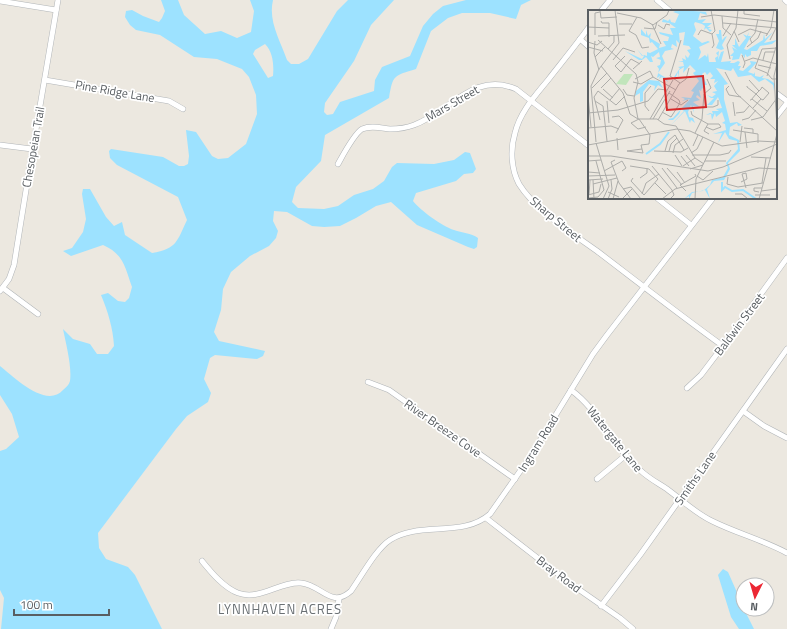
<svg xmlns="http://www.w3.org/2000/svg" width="787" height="629" font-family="'Titillium Web',sans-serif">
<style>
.water{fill:#9de2ff;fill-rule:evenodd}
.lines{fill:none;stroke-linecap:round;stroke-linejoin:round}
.street-casing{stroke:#b1b5b8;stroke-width:6}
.street{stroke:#fff;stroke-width:5}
.labels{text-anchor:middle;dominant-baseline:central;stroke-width:3.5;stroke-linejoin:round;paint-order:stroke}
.street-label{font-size:12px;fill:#595e62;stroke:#fff}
.neighbourhood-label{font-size:13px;letter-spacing:1px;fill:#6a7074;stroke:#fff}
.inset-river{fill:none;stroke:#9de2ff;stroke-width:2}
.inset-road{fill:none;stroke:#adadaa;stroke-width:1}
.view{fill:#d62828;fill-opacity:0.15;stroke:#d62828;stroke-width:2}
.inset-edge{fill:none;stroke:#595e62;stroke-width:2}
</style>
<rect width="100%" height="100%" fill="#ece8e0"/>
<g class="water">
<path d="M161,0h17l6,15 21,19 16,-3 16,7 14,-6 3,-21 -4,-11h23c-5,21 7,40 14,60l4,4h8l9,-5 29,-48 11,-11h46l-23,25 -17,36 -29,42 -1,9 3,3 6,-1 7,-12 34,-11 1,-11 7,-13 28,-11 13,-30 10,-12 10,-8 23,-6h65l-10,5 -5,14 -26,-6h-28l-14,5 -17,13 -15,38c-22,7 -23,5 -27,29l-64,37 -4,26 -25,26 -4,15 6,6 26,1 14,-3 16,-11 19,-6 11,-8 8,-14 5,-4 37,1 20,-4 11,-8 5,1 6,16 -3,4 -9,1 -8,7 -40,12 -3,8c8,10 29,25 41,29 8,3 17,3 24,8l-1,9 -3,2 -6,-2 -51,-22 -26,-23 -15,4 -20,12 -16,8 -16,1 -12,-1 -25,-14 -13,-1 -1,10 5,10 -2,7 -7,8 -19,10 -19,16 -8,17 -2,21 -7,22 5,9 46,10 -2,5 -6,3 -42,-4 -5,3 -6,21 7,14 -3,9 -21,14 -11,13 -78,104 1,15 7,11 22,8 7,8 27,54h-161l3,-31 -4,-8v-139l6,-2 13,-12 -7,-23 -12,-19v-29c14,11 46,43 63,24 3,-3 6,-5 7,-9 2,-15 -4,-37 -7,-52l10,10 17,5 7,10h11l6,-8c-1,-18 -6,-34 -13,-51l7,-2 10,8 7,1 4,-4 3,-11c-7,-19 -8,-33 -29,-42l-32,11 -8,-5 9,-3 11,-16 3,-13 -4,-25 1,-5h7l16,28 8,9 8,-4 3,13 27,18c25,-4 25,-12 35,-33l-9,-23 -61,-32 -7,-7 -1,-7 2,-2 52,8 16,9h5l4,-2 1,-8 -3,-26 10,2 16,24 6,3 10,-1 18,-14 11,-30 -1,-19 -7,-18 -7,-8 -25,-10 -23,-2 -34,-22 -24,-5 -6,-5 -5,-8 1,-6 6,-1 11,6 16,6 3,-4 3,-7zM265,44c8,8 9,21 8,32l-5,2 -15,-24 2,-4z"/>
<path d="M723,569l5,3 15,34v3h1l10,20h-15l-8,-12 -13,-42z"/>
</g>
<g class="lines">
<defs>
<g id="street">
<path d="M657,0l13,11"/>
<path d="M785,0l2,2"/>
<path d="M0,1l56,9"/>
<path d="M601,11l9,-11"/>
<path d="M589,27c-13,18 -27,35 -41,53 -13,16 -28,32 -33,53 -5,16 -4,36 4,51 16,26 53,49 78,67 42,32 83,64 126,95"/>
<path d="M580,39l9,8"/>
<path d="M45,80l124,21 14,8"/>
<path d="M776,93l11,8"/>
<path d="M776,117l11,-14"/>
<path d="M0,145l32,4"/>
<path d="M338,164c5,-9 16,-30 24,-35 9,-4 19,-1 28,0 8,0 16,-1 24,-4 36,-13 59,-54 102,-36l73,57"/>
<path d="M657,198l34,27"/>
<path d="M3,288l35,26"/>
<path d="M0,291l9,-12 5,-14 17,-106 27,-159"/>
<path d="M368,382l21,8 126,89"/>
<path d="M687,388l14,-13 22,-29 64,-88"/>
<path d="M571,390c29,21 42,57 69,80 8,8 18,13 27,19 15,11 28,24 45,32 24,12 51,19 75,32"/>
<path d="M743,411l21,15 23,12"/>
<path d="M597,479l29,-24"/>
<path d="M486,518l85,66 49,34 13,11"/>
<path d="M202,561c9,11 22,27 36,32 22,8 42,-12 63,-10 21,2 30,26 50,8 10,-14 25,-42 39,-51 29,-19 73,-2 100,-26l40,-57 63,-103 14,-19 106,-137"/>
<path d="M601,606l39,-51 147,-206"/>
<path d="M331,629l5,-12 3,-18"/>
</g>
</defs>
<use href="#street" class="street-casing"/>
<use href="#street" class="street"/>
</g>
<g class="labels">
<g class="street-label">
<text transform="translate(115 91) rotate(10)">Pine Ridge Lane</text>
<text transform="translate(452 103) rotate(-30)">Mars Street</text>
<text transform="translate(33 147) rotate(-80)">Chesopeian Trail</text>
<text transform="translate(556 219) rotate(40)">Sharp Street</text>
<text transform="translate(739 324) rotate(-53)">Baldwin Street</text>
<text transform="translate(443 428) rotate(35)">River Breeze Cove</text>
<text transform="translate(615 439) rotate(51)">Watergate Lane</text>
<text transform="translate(538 443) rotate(-58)">Ingram Road</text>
<text transform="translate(695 478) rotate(-55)">Smiths Lane</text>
<text transform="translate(559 574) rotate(37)">Bray Road</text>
</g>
<g class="neighbourhood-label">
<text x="280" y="609">LYNNHAVEN ACRES</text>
</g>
</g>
<g transform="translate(588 10)">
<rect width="189" height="189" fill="#ece8e0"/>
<path d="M36,64h9l-7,11 -10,-1z" fill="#c1e5bb"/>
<path d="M90,0l31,2h-3l1,3 -7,-2 -2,7 8,-1 -4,4h10l-5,4h4l-3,2 4,1 -2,2 -4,-4 -2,2 1,-4 -3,-2 -7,-2 -1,2 2,6 -3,6 9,7 6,-2 2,1 -11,5 2,5 -3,8 7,-5 2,2 1,-4 1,9h7l-1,-4 3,-2 -2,-3 3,-2 -1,9 3,-8 3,-1 -3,11 10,-1 -1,2h4l4,-2 2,1 -2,4h3l-2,4 4,1 8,-7 -1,-3 7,1 -9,10 6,2 1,-2v4l5,1 4,-2 -2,3 6,1 6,4v8l-1,-6 -8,-6 -6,3 -8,-7 -13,2 -5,-9 -2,3 -15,-3 12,16 -4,1v14l6,24 7,-1 5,3 -4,1 -1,-3 -7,4 -1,8 10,5 1,11 -12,12 2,6 -6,11 -10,1 -7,8 3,10 -5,-9 -13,3 -3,6v-3l-5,3 8,-7 11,-1 7,-6 2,-5 11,-3 5,-9 -2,-5 12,-14 -1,-8 -8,-2 -4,-7 -7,11 4,-10 -9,1 13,-4 -1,-6 -3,-1 3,-2 -3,-9 -6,5 -1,-4 -3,7 -1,-6 -5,1 4,-2 3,1 -1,-3h7l-3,-2 6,-1 -4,-11 -6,8h-5l7,-7h-3l-4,-3 5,2 4,-3 -4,-2 5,-1 -3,-5 4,-5 -4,2 1,-4h-5l3,-3 -3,-4 -3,3 -2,-3 -3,2 5,11h-4l2,5 -3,-2 -1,3 -2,-1 2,8 -4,-3 -1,2 4,3 -7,2 7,5 -7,-1 1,7 -3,-8 -3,7 1,5 4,1 2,5 -4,-3 -1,3 -5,-12 -14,14 13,-14 -3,-2 -2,5 -6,6h-4l-1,-1 5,-1 17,-19 -8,2 3,-2 -4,-2 10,1 3,-6 -3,-1 8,-10 -6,-8 3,-2 -6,-6 -7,8 1,-6 -5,3v8l-1,-6 -2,5h-2l6,-9 -2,-1 6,-1 -1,-4 -5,-1h5l-1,-3 4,2 -1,-5 3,3 2,-4 -3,-4 4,-1 -2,-3 -6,-1 2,-13 -6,1 1,11 -4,-4 1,7 -5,-3 -1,4 3,1 -9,2 -3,5 3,7 -7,10 8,5 2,4 -6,-5 -3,2 1,-3 -3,2 2,-9 -2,-3 3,-1 1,-5 -5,-2 4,-1 -1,-5 -6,5 -2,-1 2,6h-3l-4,-5 -4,3h-3l-14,-9 17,8 2,-3h-2l-5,-7 6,7 1,-1 3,1v-4l3,1 8,-4 -6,-7 -2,1 -1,-5 -8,-3v-6l5,6v-5l2,6 3,-3 -1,5 10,6 -1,4 7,-2 -3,-5h5l1,-4 -9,-3 -1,-2 14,3 -3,-7h6l-7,-5 -7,-1 1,-3 5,2 2,-2 1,3 4,1 4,-9 -6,-2zM131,20h2l1,10 3,-3 2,-1 -5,9 2,4 -3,1 -5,-2 3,-7 -3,-7h3zM161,22l-1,4h3l-7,13 3,1 16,-10 1,-6 1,5 8,-7 -9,11 13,-3 -5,4 -12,2 -3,5h-6v4l-4,2 -2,-3v4l-4,-5 -2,6 -7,1 1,-4h-3l4,-4 -2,-5 5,3 -5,-5h3v-7l4,9 7,-9 -3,-4 4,2zM61,70l10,1 4,7 -5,-3 -4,6 1,-5 -6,-2 -6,8v9l-3,1v-9l-5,3 1,-5z" fill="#9de2ff"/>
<path class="inset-river" d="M58,144l14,-10 9,-12M134,172v8l3,-3 7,4 11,-1 13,9"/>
<path class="inset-road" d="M12,0l1,8 16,-1M123,0l4,21 -3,3 2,11 -2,3M156,0v4l16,2M29,3l24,5 12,7 14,-10 2,-5M134,6l1,12 8,7M49,7l-8,14 7,4 6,13 7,-1M113,7l13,-2 63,7M13,11l1,2h7v14M135,13l54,5M31,14h13M64,14l9,20M70,15l6,4 2,-5 4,1M0,17l21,1M56,18l11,1 2,-7M146,21l5,11M7,25v-22l5,-1M110,25l3,-5 11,4M150,25l12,-6 18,5M10,26l27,-1M135,26l8,-13M178,26l5,-8 3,-18M10,30l38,34 2,8 -4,16 4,21M182,30l6,-12M7,31l-1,12 5,17M0,32l9,3 5,-4M164,33l-2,-4 5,-6 3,-14M0,37l15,4M159,37l11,-9 3,-7M189,38l-15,1 -7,19 12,5 5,6h5M20,39l6,-7v-7M154,45l3,8 -2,5M37,46l-10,10 6,6 10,-13 9,5M7,47l10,-10M142,49l-3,-14 9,-17 2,-18M25,50l10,-12 12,4M175,50l2,-8h10M157,51l8,-3 24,6M189,53l-3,13 3,52M170,55l13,3M13,56l22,27 7,21 8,5h19l7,5 12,2 19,32 9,6M45,59l9,-8M137,62l11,21 41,38M179,66l9,-29M65,67l23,13M47,69l15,-8 3,6M161,70l10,11M45,72l8,2 12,-7M92,73l-10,-7 11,-36M141,76l-3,3 3,6 12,2M159,76v1l9,7 5,5 2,1 6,-7 -7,-6 -1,2 -5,5 -5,6h-1M4,78l15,-15M13,78l10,-10M15,79l10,9M35,79l4,6 7,1M10,81l18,14 9,-9M10,81l-4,6 6,23M0,86l3,31M83,89l10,6 7,-5M164,89l15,12M22,90l10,-12M7,91l8,5 4,35M19,91l2,22M145,92l2,14M115,97h10l5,-2v-5M165,98l8,-9M61,101l-4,-5v-13l6,-7M103,101l1,4 16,9h11l2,3 -8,3 -7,-3M74,102l9,5 9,-14 -1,-3 -10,-7M0,103l30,-3 30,-9 10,-12 9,1M148,103l8,-1 6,-7M24,107l7,-1 4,4 -7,13M175,107l14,-19M51,109l11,16 -1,9 -8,1 2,8M51,109l-8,4 7,6 8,-2M62,109l23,-39M65,109l17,-28M70,110l21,-36 7,-5 3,-11M154,110l7,-2 7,-8M163,110l12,-3M120,114l-4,7 5,3M0,118l23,-2 8,3M156,118l9,1v4M145,120l25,4v9M157,122l2,16M107,123l7,-14 2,-25 7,-6 -4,-9M29,128l1,12M8,132l-5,-56 8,-17 20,-26 -4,-33M152,132l2,-16M8,133l13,43 -6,13M0,135l89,-16 13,2 32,15 36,-5 19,1M105,136l5,-11M54,139l-15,2 16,2M66,141l27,1 7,-4M77,141l3,-10 7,-6 9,15M81,141l2,-7 6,-6M85,143l2,-8 8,-6M103,143l6,-4 6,-12M87,145l7,11M98,145l9,11M104,145h28l9,-2 2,-3M0,146h23l97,15 15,-4 54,-23M93,146l8,10M163,147l20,1M27,150l-4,2 8,21 12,16M0,151l13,-1M117,151h21M42,156l19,3 9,10 -14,16 -13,-14 2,-3M64,156l20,24 2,5 -4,4M95,156l12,-8M74,158l15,20M79,158l15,17M102,159l13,-4M16,161l18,-10M34,161l4,-3 -4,-7M0,162l12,1M89,162l8,11M154,164l4,14M0,166l27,-1M109,166l6,4 10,-9M140,167l-1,7 11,3 25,-4M52,168l7,-5v-5M0,170l15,-1M5,170l1,19M153,172l6,-3 -1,-6 -4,1M67,173l11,11M174,173l4,-25M5,174l24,-6M98,176l73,-18 18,1M35,179l8,-2 10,12M98,181l-6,-6 16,-9 -1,-2M173,181l16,-2M20,182l11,5M171,182l-5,-1v-3h8M54,184l4,-11 13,-9M147,184h7l6,5M0,185l11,-3 2,-8M1,185l1,-15M167,185h15M0,188l10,-1 6,-7 -8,-29M20,189l4,-10 -1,-9M25,189l5,-18M34,189l10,-10M74,189l13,-10 11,-3M107,189l1,-20 18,-37M171,189l18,-65"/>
<path class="view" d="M115,66l3,31 -39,3 -3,-31z"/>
<rect width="189" height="189" class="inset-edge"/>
</g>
<g transform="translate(755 597) rotate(185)"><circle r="19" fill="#ffffff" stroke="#bdbfc0"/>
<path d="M0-3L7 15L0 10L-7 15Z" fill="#ec2733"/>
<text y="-6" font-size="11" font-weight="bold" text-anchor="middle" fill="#595e62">N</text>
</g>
<path d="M14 609v6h95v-6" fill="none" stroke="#595e62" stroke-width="2"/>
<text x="20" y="609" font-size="12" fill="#595e62" stroke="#ffffff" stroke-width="3" paint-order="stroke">100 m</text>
</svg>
